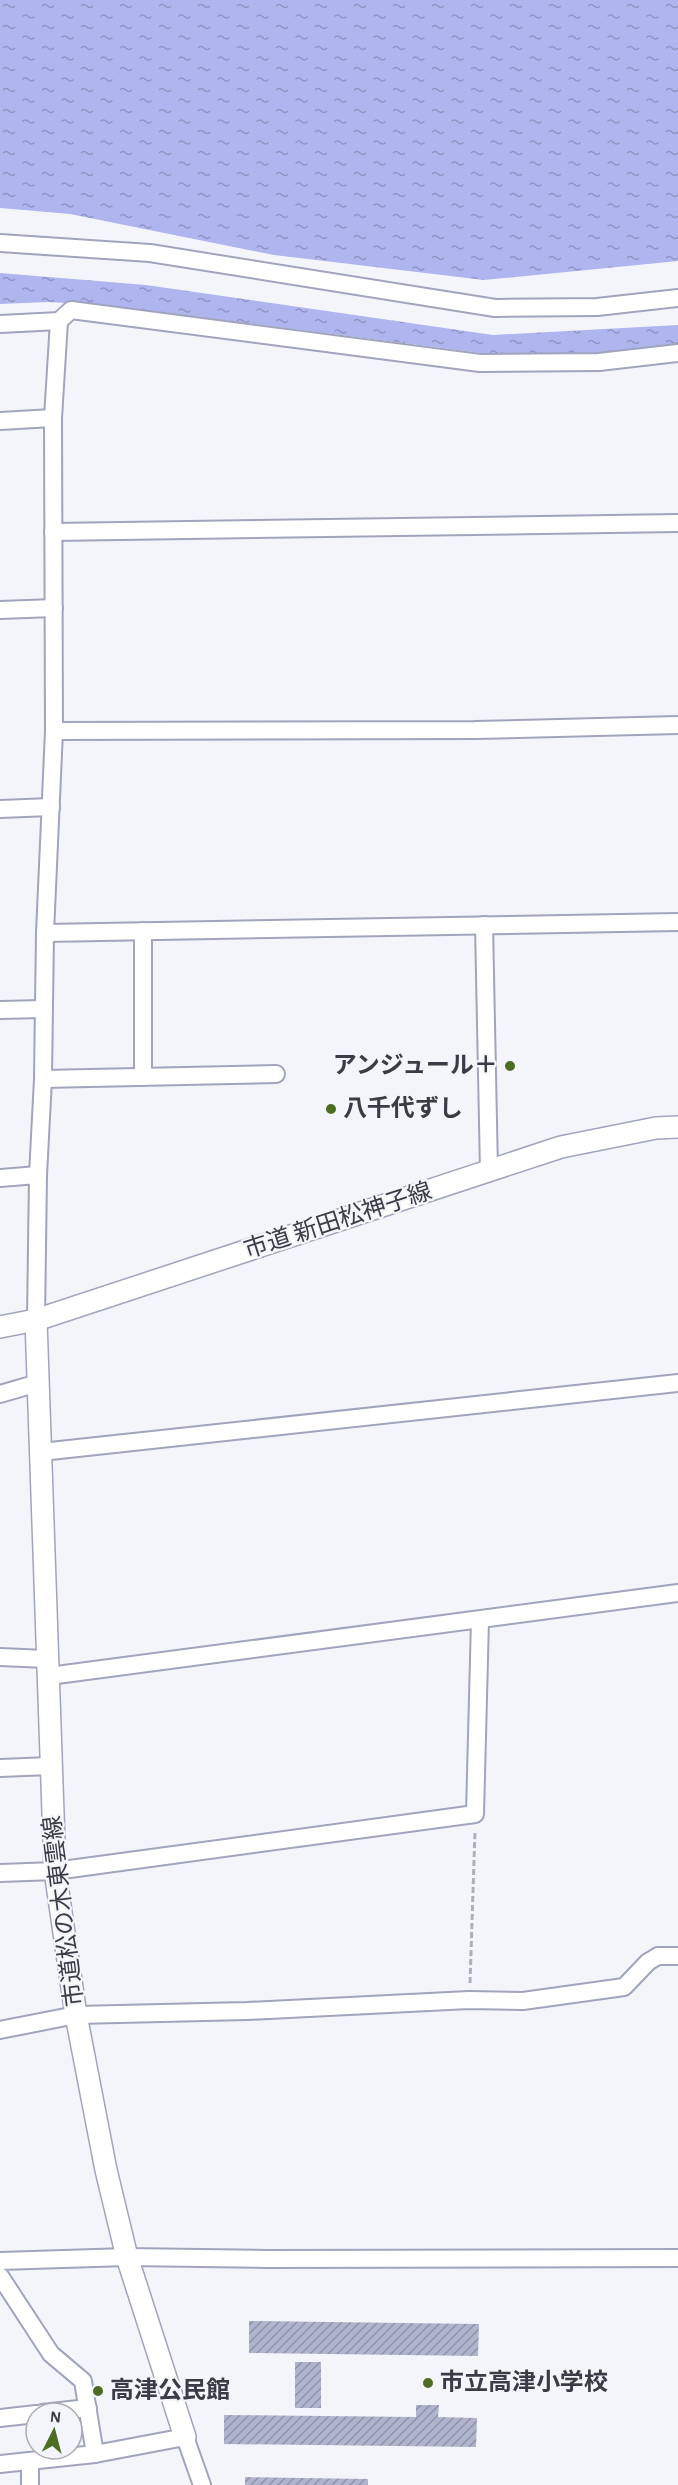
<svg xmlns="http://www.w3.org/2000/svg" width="678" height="2485" font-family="'Alegreya Sans','Noto Sans JP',sans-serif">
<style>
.water{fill:url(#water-ripples)}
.building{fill:url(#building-hatch)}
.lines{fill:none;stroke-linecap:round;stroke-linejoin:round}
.minor-casing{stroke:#a1a4bd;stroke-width:20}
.tertiary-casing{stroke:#a1a4bd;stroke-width:24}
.path{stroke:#aeafb7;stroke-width:3;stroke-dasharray:6 3;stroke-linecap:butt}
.minor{stroke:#fff;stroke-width:16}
.tertiary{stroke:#fff;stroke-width:21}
.poi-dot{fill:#4d6d23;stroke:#f4f5fb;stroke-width:2}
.labels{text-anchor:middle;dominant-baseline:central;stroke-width:4.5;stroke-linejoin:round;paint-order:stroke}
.poi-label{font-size:24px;font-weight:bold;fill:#3a3b46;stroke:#f4f5fb;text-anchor:start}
.street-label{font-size:24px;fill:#3a3b46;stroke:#f4f5fb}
</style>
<defs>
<pattern id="water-ripples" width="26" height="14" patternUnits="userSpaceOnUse" patternTransform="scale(1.5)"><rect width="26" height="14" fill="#afb5ef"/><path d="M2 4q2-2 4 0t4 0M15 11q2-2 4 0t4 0" fill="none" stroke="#8f94c3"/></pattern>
<pattern id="building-hatch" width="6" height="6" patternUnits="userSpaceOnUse" patternTransform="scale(1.5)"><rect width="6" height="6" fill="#b0b3cd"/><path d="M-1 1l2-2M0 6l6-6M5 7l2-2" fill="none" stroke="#9093a8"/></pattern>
</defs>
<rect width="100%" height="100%" fill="#f4f5fb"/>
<g class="water">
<path d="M0,0h678v261l-194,19 -210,-25 -204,-41 -70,-6z"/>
<path d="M0,273l146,12 347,50 185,-10v21l-69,8 -104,2 -401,-51 -56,-3 -48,2z"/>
</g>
<g class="building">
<path d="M249,2321l230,3 -1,32 -229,-3z"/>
<rect x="295" y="2362" width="26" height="46"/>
<path d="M416,2405h23l-1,12 39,1 -1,29 -252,-3v-29l192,2z"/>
<path d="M245,2477l123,2v6h-123z"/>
</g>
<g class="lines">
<defs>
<g id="minor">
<path d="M0,243l150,10 345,55 102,-1 81,-9"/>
<path d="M0,324l59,-3 12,-11 409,53 119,-1 79,-9"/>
<path d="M0,421l53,-3"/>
<path d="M53,532l625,-9"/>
<path d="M0,610l54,-2"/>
<path d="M54,731l421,-1 203,-5"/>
<path d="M0,809l51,-2"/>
<path d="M484,925l5,246"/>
<path d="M143,931v146"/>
<path d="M45,933l633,-11"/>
<path d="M0,1010l43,-1"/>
<path d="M43,1079l233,-5"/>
<path d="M0,1178l38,-3"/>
<path d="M36,1320l2,-145 5,-96 2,-146 9,-202 -1,-313 6,-97"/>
<path d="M0,1394l38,-11"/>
<path d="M41,1452l637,-69"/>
<path d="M0,1657l46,2"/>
<path d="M49,1676l629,-83"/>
<path d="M0,1768l50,-2"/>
<path d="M0,1873l55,-2 420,-57 5,-194"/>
<path d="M0,2030l76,-15 171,-4 222,-11 54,1 101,-14 24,-25 10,-6h20"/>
<path d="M0,2261l127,-4 140,2 411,-1"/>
<path d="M0,2276l51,78 32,27 12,73"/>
<path d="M42,2413l46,-5"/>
<path d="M0,2418l36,-4"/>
<path d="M0,2464l95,-10 90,-17 17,48"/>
<path d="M30,2485v-24"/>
</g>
<g id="tertiary">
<path d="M36,1320l19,551 21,144 30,155 21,87 58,180"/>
<path d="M0,1327l36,-7 525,-173 95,-19 22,-1"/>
</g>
</defs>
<use href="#minor" class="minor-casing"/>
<use href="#tertiary" class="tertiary-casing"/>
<path class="path" d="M470,1983l5,-152"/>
<use href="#minor" class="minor"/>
<use href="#tertiary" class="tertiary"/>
</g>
<g class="poi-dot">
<circle cx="510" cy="1066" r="6"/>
<circle cx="331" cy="1109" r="6"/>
<circle cx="428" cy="2383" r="6"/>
<circle cx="98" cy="2391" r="6"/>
</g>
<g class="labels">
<g class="poi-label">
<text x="498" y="1066" text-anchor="end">アンジュール＋</text>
<text x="343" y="1109">八千代ずし</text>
<text x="440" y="2383">市立高津小学校</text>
<text x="110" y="2391">高津公民館</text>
</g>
<g class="street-label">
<text transform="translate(338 1221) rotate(-18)">市道 新田松神子線</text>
<text transform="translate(64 1911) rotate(-97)">市道松の木東雲線</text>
</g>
</g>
<g transform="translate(54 2431) rotate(6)"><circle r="28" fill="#f4f5fb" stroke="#aaabb3" stroke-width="1.5"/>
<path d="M0-4.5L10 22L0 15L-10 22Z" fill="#4d6d23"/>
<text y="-9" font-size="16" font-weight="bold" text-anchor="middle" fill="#3a3b46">N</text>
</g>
</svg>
